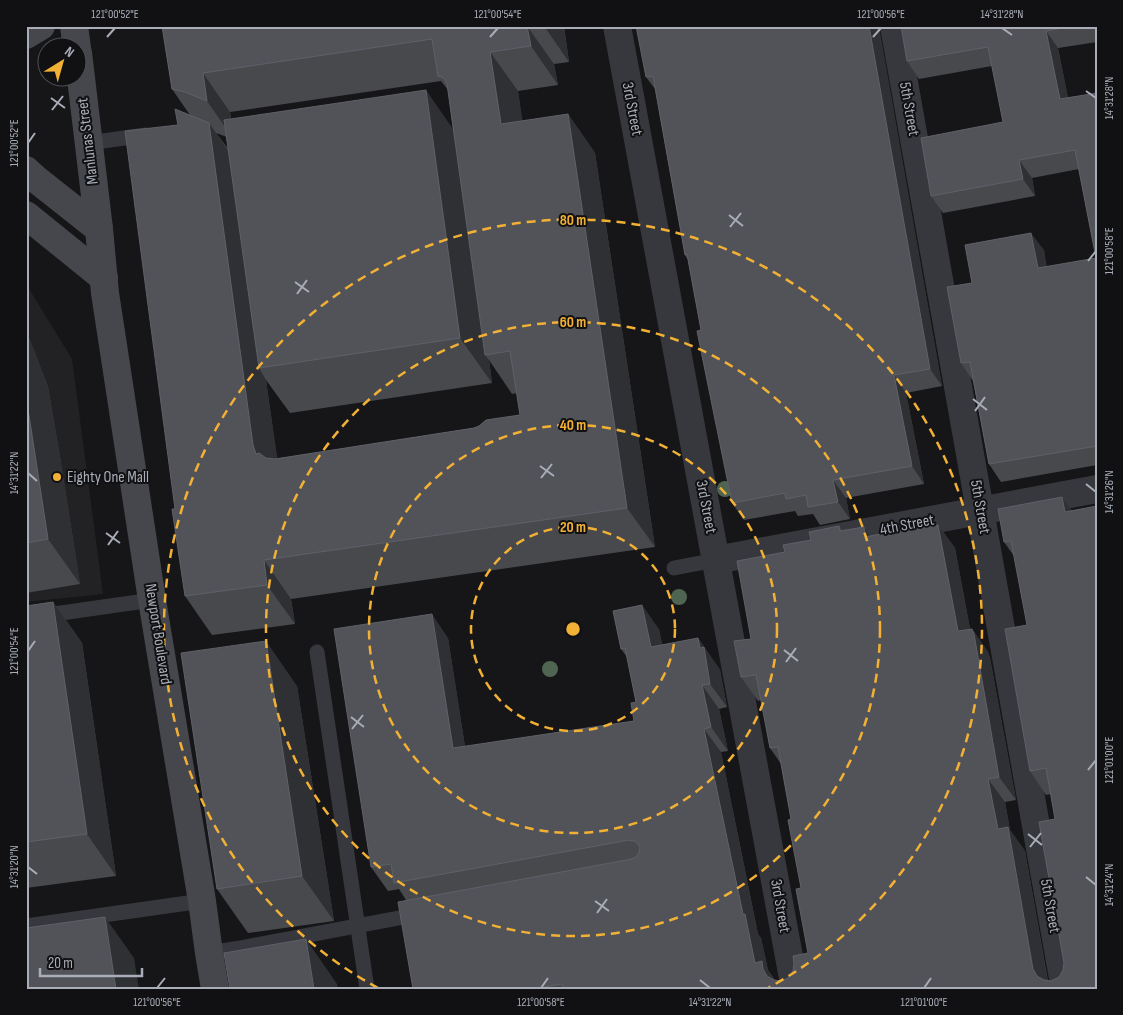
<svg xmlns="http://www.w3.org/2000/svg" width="1123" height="1015" font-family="'Sofia Sans Condensed',sans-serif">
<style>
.built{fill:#222225}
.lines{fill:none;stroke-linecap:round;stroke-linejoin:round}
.lane{stroke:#37383d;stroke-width:15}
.street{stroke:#37383d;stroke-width:28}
.secondary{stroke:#45474d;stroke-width:28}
.tree{fill:#506452}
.wall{fill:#47494d;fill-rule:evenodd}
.shaded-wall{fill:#2f3033}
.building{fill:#525359;stroke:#5f6168}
.ticks{fill:none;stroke:#a8adb8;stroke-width:2}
.ring{fill:none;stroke:#f2b134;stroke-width:2.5;stroke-dasharray:9 6}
.poi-dot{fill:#f2b134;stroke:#111113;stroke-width:2}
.labels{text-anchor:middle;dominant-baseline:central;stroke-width:4;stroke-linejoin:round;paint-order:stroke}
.street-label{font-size:16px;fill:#a8adb8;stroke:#111113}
.poi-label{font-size:16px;fill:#a8adb8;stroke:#111113;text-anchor:start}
.centre{fill:#f2b134;stroke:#111113;stroke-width:2.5}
.ring-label{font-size:15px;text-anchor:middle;font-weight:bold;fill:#f2b134;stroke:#111113;stroke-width:4;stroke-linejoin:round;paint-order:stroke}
.neatline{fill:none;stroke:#a8adb8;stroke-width:2}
.ticks-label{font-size:12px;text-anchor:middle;fill:#a8adb8}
</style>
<rect width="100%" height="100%" fill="#161618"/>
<path class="built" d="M26,284l46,75 31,235 -77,8z"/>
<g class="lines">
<g class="lane">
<path d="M88,143l58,-8"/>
<path d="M674,568l42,-8"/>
<path d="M26,618l126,-18"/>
<path d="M317,652l50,337"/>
<path d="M26,926l176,-25"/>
<path d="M209,953l31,-5 180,-34"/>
</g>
<g class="street">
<path d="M617,26l178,963"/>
<path d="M894,26l171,963"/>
<path d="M716,560l381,-71"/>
</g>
<g class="secondary">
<path d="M74,26l3,22"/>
<path d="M26,35l15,-9"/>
<path d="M78,53l21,176 6,64 47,307 50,301 7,52 6,36"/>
<path d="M26,170l11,10 62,49"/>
<path d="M26,215l78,63"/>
</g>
</g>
<g class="tree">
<circle cx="725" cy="489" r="8"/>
<circle cx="679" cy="597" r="8"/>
<circle cx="550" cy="669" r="8"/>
</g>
<g class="wall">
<path d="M162,26h402l5,36 -15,2 4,21 -40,6 4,30 46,-7 27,39 60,394 -364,52 4,25 -83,11 -27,-39 -7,-471 12,-10 -18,-26zM441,81l7,9 5,39 -222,-10 -1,-7zM216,133l11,4 2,13zM489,360l23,34 5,-1 3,22 -46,13 -197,31 -11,-79 24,33 202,-30z"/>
<path d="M901,26h196v16l-39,6 10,50 29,-5v372l-96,17 -12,-18 -16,-83 -12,-18 11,-80 72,-33 2,17 50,-9 -17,-89 -47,9 3,18 -92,17 -12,-17 72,-74 -11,-56 -73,13 -12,-18z"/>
<path d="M879,29l63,357 -36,7 18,91 -78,14 4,21 -30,6 -7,-11 -15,2 -3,-5 -51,9 -12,-17 -31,-173 -13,-70 -3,-5 -30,-166 -9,-12z"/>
<path d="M26,330l22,57 12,70 20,127 -54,9z"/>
<path d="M1062,497l10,14 25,478h-684l-7,-89 -7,-11 -11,2 -17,-24 77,-229 17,109 169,-26 2,-19 -9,-45 -6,-8 38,-20 3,16 36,-7 22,32 7,37 -8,2 9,42 -7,1 37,182 3,4 7,32 7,10 6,1 7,-3 20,-25 -7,-65 -10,-69 -10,-55 -11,-16 -9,-48 -3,1 -17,-24 10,-38 34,-87 54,-26 3,5 22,-4 6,9 32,-4 36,-7 17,23 15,81h2l16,23 2,6 26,142 -11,2 5,28 15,21 23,130h3l8,-4 4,-7 1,-7 -9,-144 -4,-25 -5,1 -16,-24 -3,-146 -13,-69 -10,-14z"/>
<path d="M53,602l29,41 34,233 -90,12v-282z"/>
<path d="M297,686l37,235 -86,12 -31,-44z"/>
</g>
<g class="shaded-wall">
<path d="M527,26l27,38 4,21 -27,-39z"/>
<path d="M544,26h20l5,36z"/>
<path d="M869,26h10l63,360 -12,-17z"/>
<path d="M1046,31l12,17 14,69 -12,-18z"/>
<path d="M490,52l28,39 11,72 -28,-39z"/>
<path d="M203,73l27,39 4,28 -27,-39z"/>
<path d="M426,90l31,45 28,220 4,5 3,23 -32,-45z"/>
<path d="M568,114l27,39 60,394 -28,-39z"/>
<path d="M209,123l27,39 23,206 7,12 15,104 -25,-30 -3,-9z"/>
<path d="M1019,160l13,18 3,18 -12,-17z"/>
<path d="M1031,233l13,17 6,35 -12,-17z"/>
<path d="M26,330l22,57 12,70 20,127 -32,-45 -22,-143z"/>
<path d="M894,375l12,18 18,91 -12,-18z"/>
<path d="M833,480l13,18 4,21 -12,-17z"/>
<path d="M1062,497l17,24 -14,-9z"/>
<path d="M938,525l17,23 20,107 -17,-24z"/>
<path d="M864,527l16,24 -15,-14z"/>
<path d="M264,560l27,39 4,25 -28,-39z"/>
<path d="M53,602l29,41 34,233 -29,-42z"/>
<path d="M642,605l17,24 9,42 -17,-24z"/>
<path d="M432,614l16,24 21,134 -16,-24z"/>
<path d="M972,629l16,23 2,6 26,142 -17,-23z"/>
<path d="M698,638l22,32 7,37 -17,-23 -10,-36z"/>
<path d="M266,641l31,45 37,235 -32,-45z"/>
<path d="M702,685l17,24 9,42 -17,-24z"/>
<path d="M704,729l17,23 37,182 3,4 7,32 10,15 1,4 -24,-26 -12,-49z"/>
<path d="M988,779l17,23 5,28 15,21 24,138 -12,-13 -4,-7 -35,-140z"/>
<path d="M105,917l29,41 5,31h-23z"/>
<path d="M306,939l31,45 1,5h-24z"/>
</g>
<g class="building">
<path d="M162,26h365l4,20 -41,6 11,72 67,-10 59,394 -363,52 3,25 -82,11 -13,-87h3l-50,-378 53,-6 -3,-16 34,14 44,322 3,9 3,-1 7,5 9,1 199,-31 5,-2 7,-6 34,-5 -10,-64 -25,4 -38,-271 -2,-5 -3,-2 -4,-1 -6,-37 -229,34 4,28 -22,-9 -13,-3z"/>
<path d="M636,26h233l61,343 -36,6 18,91 -79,14 5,22 -30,5 -2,-12 -20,4 -1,-6 -53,10 -35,-172 4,-1 -14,-76 -2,1 -32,-179 -7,1z"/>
<path d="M901,26h172l-27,5 14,68 37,-6v353l-108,18 -19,-102 -9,1 -14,-76 25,-4 -7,-38 66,-12 7,35 58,-10 -21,-108 -56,10 4,19 -92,17 -10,-58 82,-16 -15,-75 -81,14z"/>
<path d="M426,90l34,248 -201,30 -35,-248z"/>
<path d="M26,396l22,143 -22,4z"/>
<path d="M1062,497l3,15 32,-6v483h-534l-1,-5 -30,5h-119l-15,-87 234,-43 4,-2 3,-4 1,-6 -3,-4 -3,-2 -5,-1 -235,43 -3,-19 -20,3 -37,-238 98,-15 21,134 181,-27 -3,-18 5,-1 -11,-54 -4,1 -8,-38 29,-6 9,42 47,-9 2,10 4,-1 6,37 -8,1 9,42 -7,2 39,185h2l10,49 7,-2 1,8 4,7 7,4 7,1 7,-3 5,-7 1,-8 -1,-7 15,-3 -12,-64 5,-1 -13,-68 3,-1 -13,-72 -8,1 -14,-73 -15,2 -7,-36 17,-2 -14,-78 48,-9 -2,-7 28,-5 -2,-8 30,-6 1,5 24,-4 1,10 36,-7 1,2 36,-7 20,106 14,-2 2,5 25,143 -11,2 10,50 10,-2 25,142 4,7 7,4 7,1 8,-4 4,-7 1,-7 -25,-141 16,-3 -9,-51 -16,3 -25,-142 22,-4 -16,-84 -7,1 -6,-33z"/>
<path d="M53,602l34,232 -61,8v-236z"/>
<path d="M266,641l36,235 -85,13 -36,-236z"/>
<path d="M105,917l11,72h-90v-61z"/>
<path d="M306,939l8,50h-84l-6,-36z"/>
</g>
<path class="ticks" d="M1002,28l10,7M107,37l8,-9M490,37l8,-9M873,37l8,-9M1086,91l10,7M51,98l14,10M52,110l11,-14M28,143l7,-10M729,215l14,11M730,227l11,-14M1088,261l8,-10M295,282l14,10M297,294l10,-14M973,399l14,11M975,411l10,-14M540,466l14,10M28,473l9,8M541,478l11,-14M1086,484l10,8M106,533l14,10M108,545l10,-14M784,650l14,11M28,651l7,-10M786,662l10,-14M351,717l13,10M352,729l11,-14M1088,770l8,-10M1028,834l14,11M1030,847l11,-14M28,867l9,7M1086,877l10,8M595,901l14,10M597,913l10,-14M700,980l10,8M157,988l8,-10M541,988l7,-10M924,988l7,-10"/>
<g class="ring">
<circle cx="573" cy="629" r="102"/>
<circle cx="573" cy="629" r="204"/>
<circle cx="573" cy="629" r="307"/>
<path d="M378 988A409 409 0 1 1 768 988"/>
</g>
<circle class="poi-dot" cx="57" cy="477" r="5"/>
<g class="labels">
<g class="street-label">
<text transform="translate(632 109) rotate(79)">3rd Street</text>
<text transform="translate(909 109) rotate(80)">5th Street</text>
<text transform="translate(88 141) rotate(-97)">Manlunas Street</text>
<text transform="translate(706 507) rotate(79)">3rd Street</text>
<text transform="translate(980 507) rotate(80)">5th Street</text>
<text transform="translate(907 525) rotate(-11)">4th Street</text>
<text transform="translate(158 634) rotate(81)">Newport Boulevard</text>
<text transform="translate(780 906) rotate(80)">3rd Street</text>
<text transform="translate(1050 906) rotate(80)">5th Street</text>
</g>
<g class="poi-label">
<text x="67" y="477">Eighty One Mall</text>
</g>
</g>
<circle cx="573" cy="629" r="8" class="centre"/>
<g class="ring-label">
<text x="573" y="225">80 m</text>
<text x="573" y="327">60 m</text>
<text x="573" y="430">40 m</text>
<text x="573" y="532">20 m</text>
</g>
<rect width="1123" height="1015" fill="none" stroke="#111113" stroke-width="55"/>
<g transform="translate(62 62) rotate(37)"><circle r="24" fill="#111113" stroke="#4d4f55"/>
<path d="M0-4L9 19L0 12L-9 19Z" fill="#f2b134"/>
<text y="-8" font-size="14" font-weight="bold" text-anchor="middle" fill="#a8adb8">N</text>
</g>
<path d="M40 968v8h102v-8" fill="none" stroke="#a8adb8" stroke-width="2.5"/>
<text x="48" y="968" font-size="15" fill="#a8adb8" stroke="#111113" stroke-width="4" paint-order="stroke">20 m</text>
<rect x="28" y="28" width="1068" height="960" class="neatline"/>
<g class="ticks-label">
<text x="115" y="18">121°00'52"E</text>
<text x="498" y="18">121°00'54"E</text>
<text x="881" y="18">121°00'56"E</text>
<text x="1002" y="18">14°31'28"N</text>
<text transform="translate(1109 98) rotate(-90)" y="4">14°31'28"N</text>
<text transform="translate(14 143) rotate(-90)" y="4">121°00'52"E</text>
<text transform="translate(1109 251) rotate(-90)" y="4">121°00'58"E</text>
<text transform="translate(14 473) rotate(-90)" y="4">14°31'22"N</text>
<text transform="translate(1109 492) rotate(-90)" y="4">14°31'26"N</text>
<text transform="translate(14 651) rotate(-90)" y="4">121°00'54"E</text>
<text transform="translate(1109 760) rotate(-90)" y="4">121°01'00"E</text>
<text transform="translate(14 867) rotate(-90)" y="4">14°31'20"N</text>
<text transform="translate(1109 885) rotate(-90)" y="4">14°31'24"N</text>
<text x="157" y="1006">121°00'56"E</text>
<text x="541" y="1006">121°00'58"E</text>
<text x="710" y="1006">14°31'22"N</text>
<text x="924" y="1006">121°01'00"E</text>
</g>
</svg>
